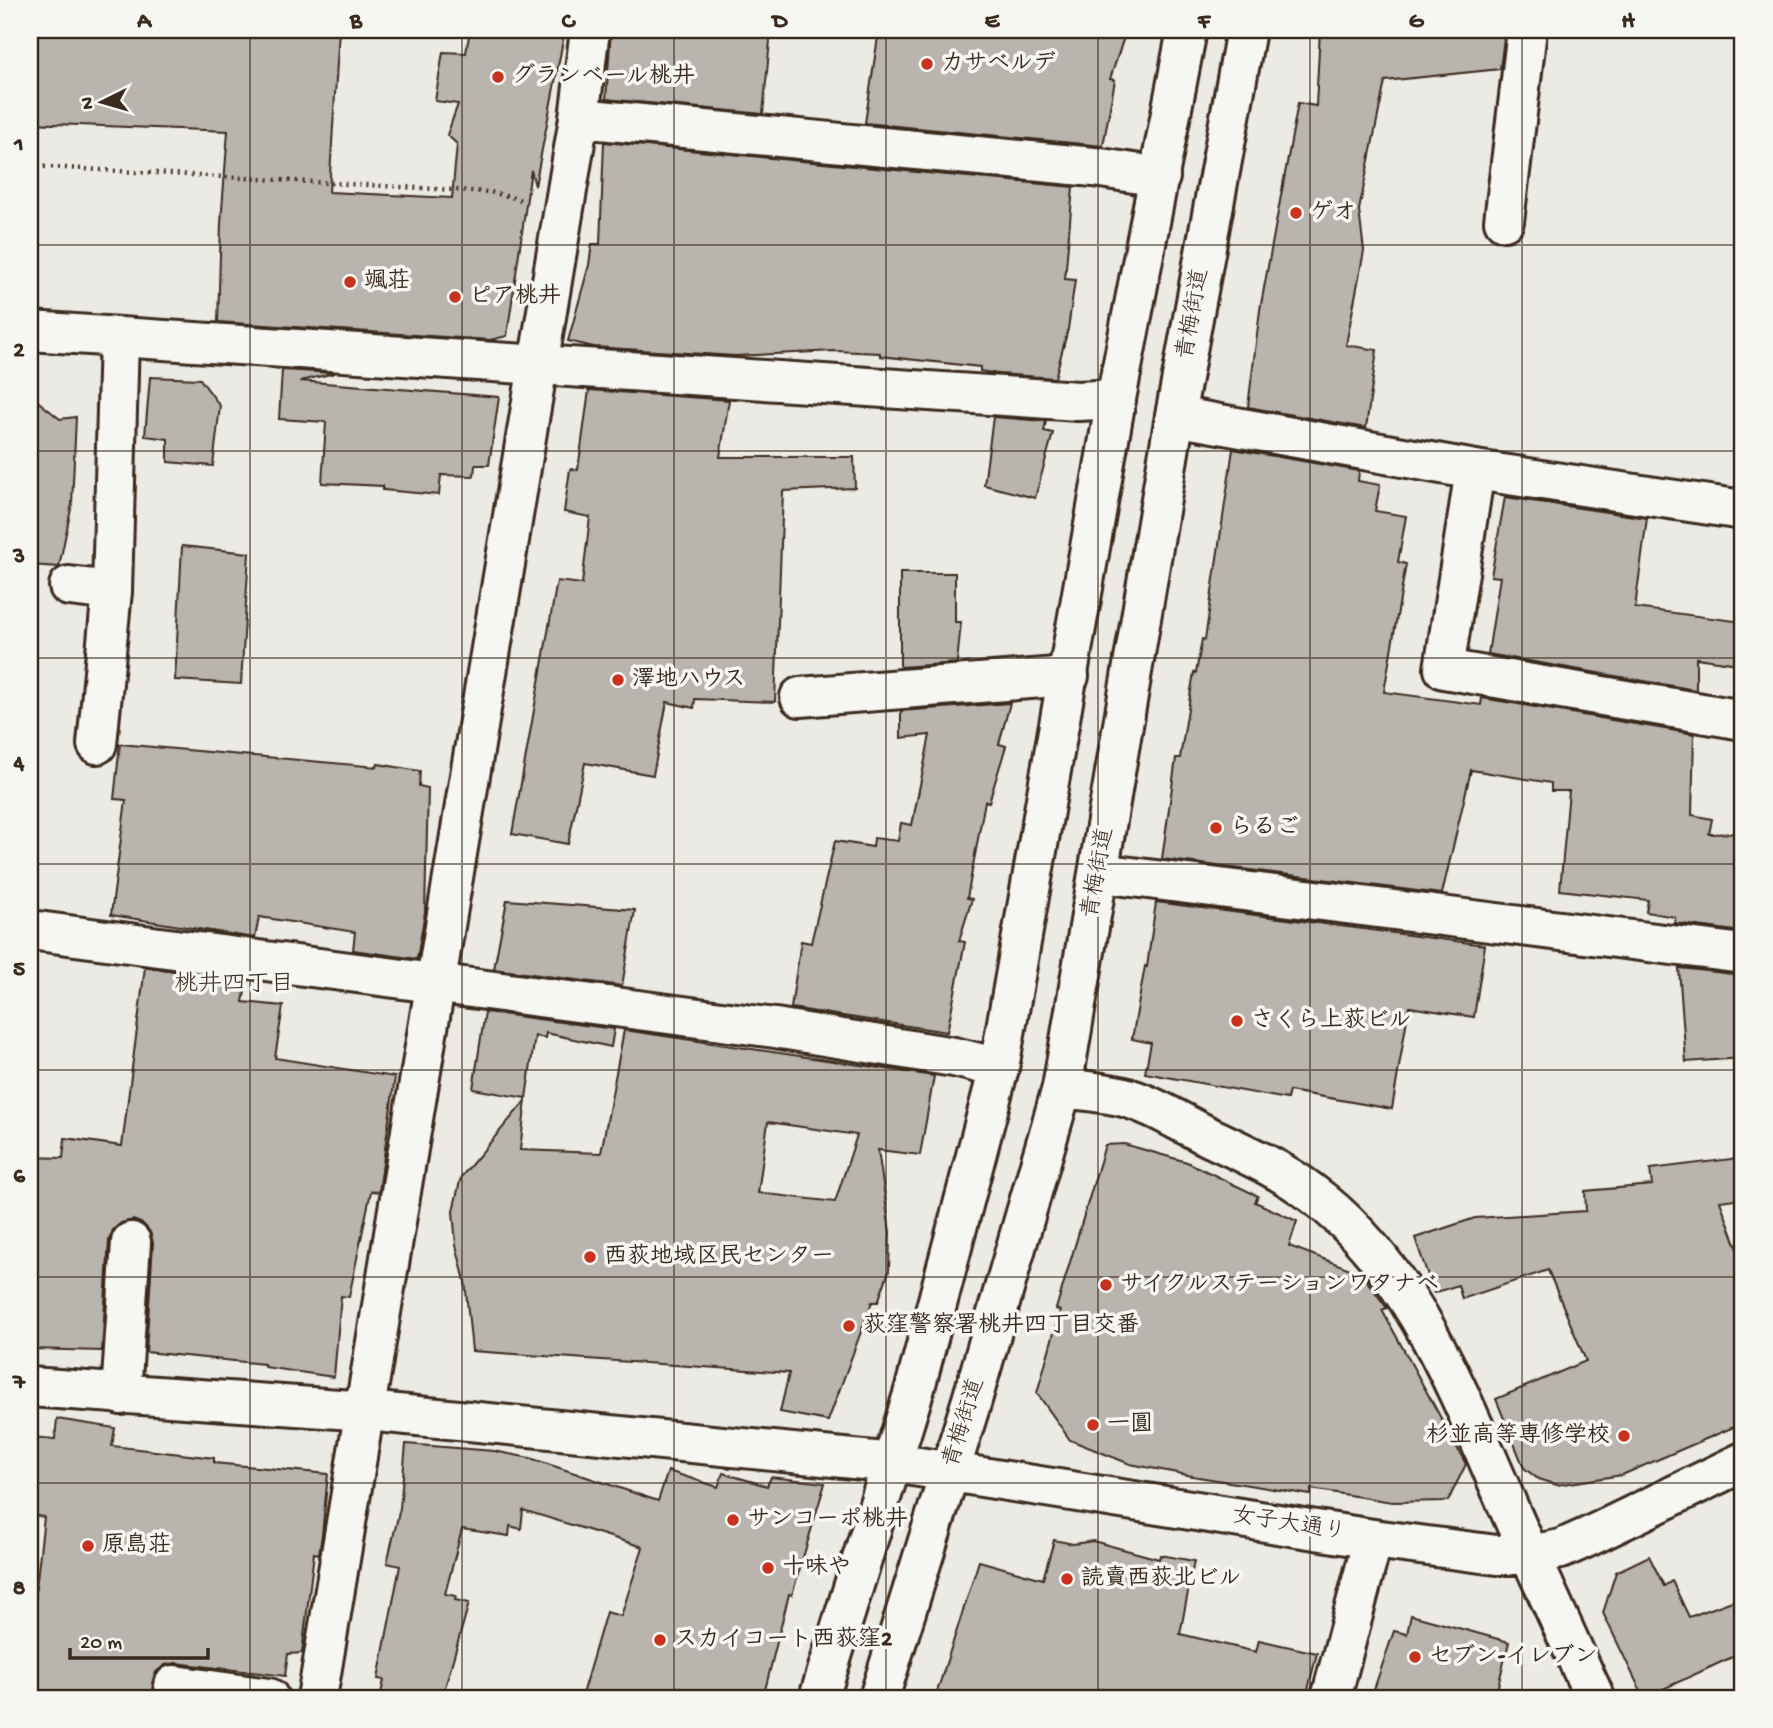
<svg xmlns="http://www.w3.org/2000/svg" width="1773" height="1728" font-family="'Gochi Hand','Klee One',sans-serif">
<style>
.building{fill:#bab4ae;stroke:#3b2a1e;stroke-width:2;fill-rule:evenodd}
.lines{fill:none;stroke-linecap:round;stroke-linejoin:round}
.minor-casing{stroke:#3b2a1e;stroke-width:44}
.major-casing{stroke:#3b2a1e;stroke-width:44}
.path{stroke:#3b2a1e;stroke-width:4.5;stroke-dasharray:2 5;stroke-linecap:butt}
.minor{stroke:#f6f6f2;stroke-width:38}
.major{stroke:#f6f6f2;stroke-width:38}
.grid{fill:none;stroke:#3b2a1e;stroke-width:2;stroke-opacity:0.55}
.poi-dot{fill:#c8321e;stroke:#f6f6f2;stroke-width:2.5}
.labels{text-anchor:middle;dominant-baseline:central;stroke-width:7;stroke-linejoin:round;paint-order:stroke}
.poi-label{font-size:23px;font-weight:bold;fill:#3b2a1e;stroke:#f6f6f2;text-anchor:start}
.street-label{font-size:23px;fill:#3b2a1e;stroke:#f6f6f2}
.neighbourhood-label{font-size:24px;fill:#3b2a1e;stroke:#f6f6f2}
.neatline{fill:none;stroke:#3b2a1e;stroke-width:2.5}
.grid-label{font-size:23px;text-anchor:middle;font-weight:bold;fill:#3b2a1e}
</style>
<rect width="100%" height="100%" fill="#ebeae5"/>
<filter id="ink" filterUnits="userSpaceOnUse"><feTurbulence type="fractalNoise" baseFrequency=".0143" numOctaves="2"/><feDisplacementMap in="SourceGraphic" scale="14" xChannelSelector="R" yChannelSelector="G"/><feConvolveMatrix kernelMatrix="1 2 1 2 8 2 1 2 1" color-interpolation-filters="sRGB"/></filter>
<g filter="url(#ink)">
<g class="building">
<path d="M30,30l185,5v-5h124l-10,162 123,6 5,-54 -10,-9 11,-31 -23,-3 8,-49 23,1 4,-23h95l-30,156 -4,-16 -24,166 -17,4 -272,-18 3,-99 7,-92 -198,-8z"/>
<path d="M611,30h160l-8,84 -157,-15z"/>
<path d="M879,30h198l47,7 -14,42 5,1 -12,66 -238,-23z"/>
<path d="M1320,30h185l-5,39 -115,12 -26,129 5,41 -18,94 31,5 -11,78 -118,-21 12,-97 38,-207 18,3z"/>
<path d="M604,142l469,45 -8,92 10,1 -7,49 -13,49 -56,-4 -19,-3v-4l-100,-11v-3l-45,-2 -100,5 -141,-9 -26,-6 21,-76 3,-21h8z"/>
<path d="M282,370l53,3 -35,8 199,16 -10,68h-14l-1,11 -33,-1 -2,20 -56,-5v-4l-61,-3 4,-61 -47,-3z"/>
<path d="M150,377l50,2 20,27 -7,60 -45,-4v-23l-23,-3z"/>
<path d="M589,390l140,10 -9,57h134l1,31 -72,3 -8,211 -80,-3 -1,9 -27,-6 -14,73 -68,-12 -17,81 -56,-10 45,-253 25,3 8,-67 -26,-5 6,-43 8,1z"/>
<path d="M30,395l30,24 16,-2 -4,87 -13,63 -29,-2z"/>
<path d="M993,417l53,4 -2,10 9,2 -18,65 -51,-13z"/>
<path d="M1233,449l126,22 -1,10 22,4 -5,26 31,5 -8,46 8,2 -22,128 97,13 1,-7 212,36 -2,81 20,4 -3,15 34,-1v99l-68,-9v-6l-29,-5 2,-12 -88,-10 9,-99h-18v-8l-80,-13 -29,124 -280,-35 14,-101h4l14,-86 2,1 6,-34 3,1z"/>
<path d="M1505,497l142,21 -12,90 108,14 -4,42 -43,-6v32l-208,-36 12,-77 -9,-1z"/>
<path d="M182,546l67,7 -8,131 -66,-4z"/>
<path d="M900,573h55v49h6l-4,41 -57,4z"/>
<path d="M1010,703l-11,41 7,2 -17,56 -4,-1 -18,97 5,1 -13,42 6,1 -18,90 -156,-24 10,-67 10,2 24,-102 38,6 1,-9 24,3 3,-18 11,2 18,-90 -29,3v-27z"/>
<path d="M120,744l257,23 1,-3 42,7 -1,15 9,2 -3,124 -8,47 -64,-9 2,-18 -96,-15 -4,21 -144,-23 15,-115 -12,-1z"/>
<path d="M507,900l128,10 -13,76 -128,-17z"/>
<path d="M1156,902l329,43 -11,72 -65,-10 -17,102 -103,-18 -2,8 -142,-26 6,-30 -19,-4 13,-73 2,1z"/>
<path d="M145,967l102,14 -4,21 40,4 -8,52 120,19 -16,115 -8,-1 -22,106 -8,-1 -7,81 -70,-10v-3l-118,-12 7,-109 -3,-11 -7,-8 -10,-4 -12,3 -8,7 -4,10 -7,111 -72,-2v-192l33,1 2,-20 57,8z"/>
<path d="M1679,968l64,7v83l-57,4z"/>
<path d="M485,1012l129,17 -3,18 -65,-14 -1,5 -10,-2 -9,62 -53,-9z"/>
<path d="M624,1030l310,46 -14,79 -42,-5 12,82 -1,39 -11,31h-6l-44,119 -48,-9 9,-39 -317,-22 -7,-70 -9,-36 -3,-34 8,-34 65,-77 -6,50 81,3zM768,1122l89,13 -22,67 -77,-9z"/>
<path d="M1124,1144l63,18 71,34 -3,6 42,19 -8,25 72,27 26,35 -5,2 84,154 -18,37 -56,1 -81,-13v6l-113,-18 -68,-13 -60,-24 -33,-47 23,-82 -4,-2 49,-164z"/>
<path d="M1739,1158l4,40 -23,3 23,62v160l-121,52 -65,10 -19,-6 -14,-11 -28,-69 90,-38 -38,-91 -86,29 -4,-14 -24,8 -19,-55 60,-20 111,-7 -1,-20 67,-6 -2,-16z"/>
<path d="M57,1419l58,9 -3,18 102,12v5l114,11 -6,61 -3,19 -5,-1 -12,100 -14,1 -3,22 -109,-13 -11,2 -9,7 -4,11 5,15h-127v-56l14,-125 -14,-2v-78l25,2z"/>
<path d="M406,1444l88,7 36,7 128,43 10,-30 50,16 5,-14 44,13 4,-9 54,6 -33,112 -3,-1 -26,104h-182l25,-86 15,4 22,-69 -120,-37 -2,19 -11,-3 -1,10 -47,-7 -17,65 11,2 -1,4 14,3 -27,95h-62l4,-18 -6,-1 22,-113 -13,-3 13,-55z"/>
<path d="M1054,1540l19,4 20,-3 66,18 1,-4 34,6 -14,73 76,18 3,-12 58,13 -11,45h-371l44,-137 64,18z"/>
<path d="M1649,1556l15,30 8,-5 17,36 54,-20v55l-99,46 -41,-85 13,-41z"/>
<path d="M1411,1615l98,27 -14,56h-124l23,-67 13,3z"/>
</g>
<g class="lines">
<defs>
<g id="minor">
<path d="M579,118l515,49 66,10"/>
<path d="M1504,221l23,-191"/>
<path d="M30,331l1048,70 38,-2"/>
<path d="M1175,416l300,54 268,40"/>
<path d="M1475,470l-31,199 299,51"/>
<path d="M69,586l43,5"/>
<path d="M800,697l269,-21"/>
<path d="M97,744l15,-153 7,-254"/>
<path d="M1100,873l643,81"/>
<path d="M30,930l745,98 179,29 45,11"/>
<path d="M1062,1088c19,2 39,4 58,8 34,8 65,30 96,44 32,15 65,30 93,51 118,86 161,237 221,364l31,-6 27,-12 155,-75"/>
<path d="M30,1387l337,24 527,52"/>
<path d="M121,1395l10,-153"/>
<path d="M174,1685l95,13"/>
<path d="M317,1698l262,-1580 11,-88"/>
<path d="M1331,1698l42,-159"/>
</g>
<g id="major">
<path d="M894,1463l479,76 124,16h33l65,143"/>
<path d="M819,1698l96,-310 84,-320 117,-669 71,-369"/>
<path d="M879,1698l93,-298 90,-312 113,-672 71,-386"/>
</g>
</defs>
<use href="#minor" class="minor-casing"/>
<use href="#major" class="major-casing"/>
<path class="path" d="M30,166l460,26 32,8"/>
<use href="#minor" class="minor"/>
<use href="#major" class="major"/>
</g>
</g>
<path class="grid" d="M250,30v1668M462,30v1668M674,30v1668M886,30v1668M1098,30v1668M1310,30v1668M1522,30v1668M30,245h1713M30,451h1713M30,658h1713M30,864h1713M30,1070h1713M30,1277h1713M30,1483h1713"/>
<g class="poi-dot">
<circle cx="927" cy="64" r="7"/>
<circle cx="498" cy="77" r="7"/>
<circle cx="1296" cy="213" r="7"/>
<circle cx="350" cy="282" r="7"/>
<circle cx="455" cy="297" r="7"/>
<circle cx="618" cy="680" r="7"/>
<circle cx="1216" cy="828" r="7"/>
<circle cx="1237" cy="1021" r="7"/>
<circle cx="590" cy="1257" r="7"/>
<circle cx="1106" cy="1285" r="7"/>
<circle cx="849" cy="1326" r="7"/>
<circle cx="1093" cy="1425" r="7"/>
<circle cx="1624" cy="1436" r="7"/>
<circle cx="733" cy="1520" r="7"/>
<circle cx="88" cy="1546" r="7"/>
<circle cx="768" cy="1568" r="7"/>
<circle cx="1067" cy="1579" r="7"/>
<circle cx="660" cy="1640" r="7"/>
<circle cx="1415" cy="1657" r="7"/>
</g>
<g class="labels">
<g class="poi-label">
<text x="941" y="64">カサベルデ</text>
<text x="512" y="77">グランベール桃井</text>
<text x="1310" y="213">ゲオ</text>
<text x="364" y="282">颯荘</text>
<text x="469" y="297">ピア桃井</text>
<text x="632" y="680">澤地ハウス</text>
<text x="1230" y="828">らるご</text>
<text x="1251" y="1021">さくら上荻ビル</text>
<text x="604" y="1257">西荻地域区民センター</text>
<text x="1120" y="1285">サイクルステーションワタナベ</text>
<text x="863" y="1326">荻窪警察署桃井四丁目交番</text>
<text x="1107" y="1425">一圓</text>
<text x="1610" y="1436" text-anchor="end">杉並高等専修学校</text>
<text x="747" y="1520">サンコーポ桃井</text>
<text x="102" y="1546">原島荘</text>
<text x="782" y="1568">十味や</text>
<text x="1081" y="1579">読賣西荻北ビル</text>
<text x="674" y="1640">スカイコート西荻窪2</text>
<text x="1429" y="1657">セブン-イレブン</text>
</g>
<g class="street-label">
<text transform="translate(1194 314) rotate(-80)">青梅街道</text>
<text transform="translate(1099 873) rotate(-80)">青梅街道</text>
<text transform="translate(965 1423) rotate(-73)">青梅街道</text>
<text transform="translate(1289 1525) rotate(9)">女子大通り</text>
</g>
<g class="neighbourhood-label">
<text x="234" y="985">桃井四丁目</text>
</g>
</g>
<rect width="1773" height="1728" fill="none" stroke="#f6f6f2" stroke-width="77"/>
<g transform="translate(102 102) rotate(265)" stroke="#f6f6f2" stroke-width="5" paint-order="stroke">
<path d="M0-5L12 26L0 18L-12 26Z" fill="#3b2a1e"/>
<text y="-10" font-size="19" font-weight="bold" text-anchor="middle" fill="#3b2a1e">N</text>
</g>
<path d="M70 1648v10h138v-10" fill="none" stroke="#3b2a1e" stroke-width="3.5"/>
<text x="80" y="1648" font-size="21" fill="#3b2a1e" stroke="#f6f6f2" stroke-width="5" paint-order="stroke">20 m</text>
<rect x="38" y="38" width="1696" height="1652" class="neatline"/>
<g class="grid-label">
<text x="144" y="27">A</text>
<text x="356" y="27">B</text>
<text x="568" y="27">C</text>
<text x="780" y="27">D</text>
<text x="992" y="27">E</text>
<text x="1204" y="27">F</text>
<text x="1416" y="27">G</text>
<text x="1628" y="27">H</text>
<text x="19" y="150">1</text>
<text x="19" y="356">2</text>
<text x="19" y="562">3</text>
<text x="19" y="769">4</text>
<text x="19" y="975">5</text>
<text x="19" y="1182">6</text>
<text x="19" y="1388">7</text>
<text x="19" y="1594">8</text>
</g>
</svg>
